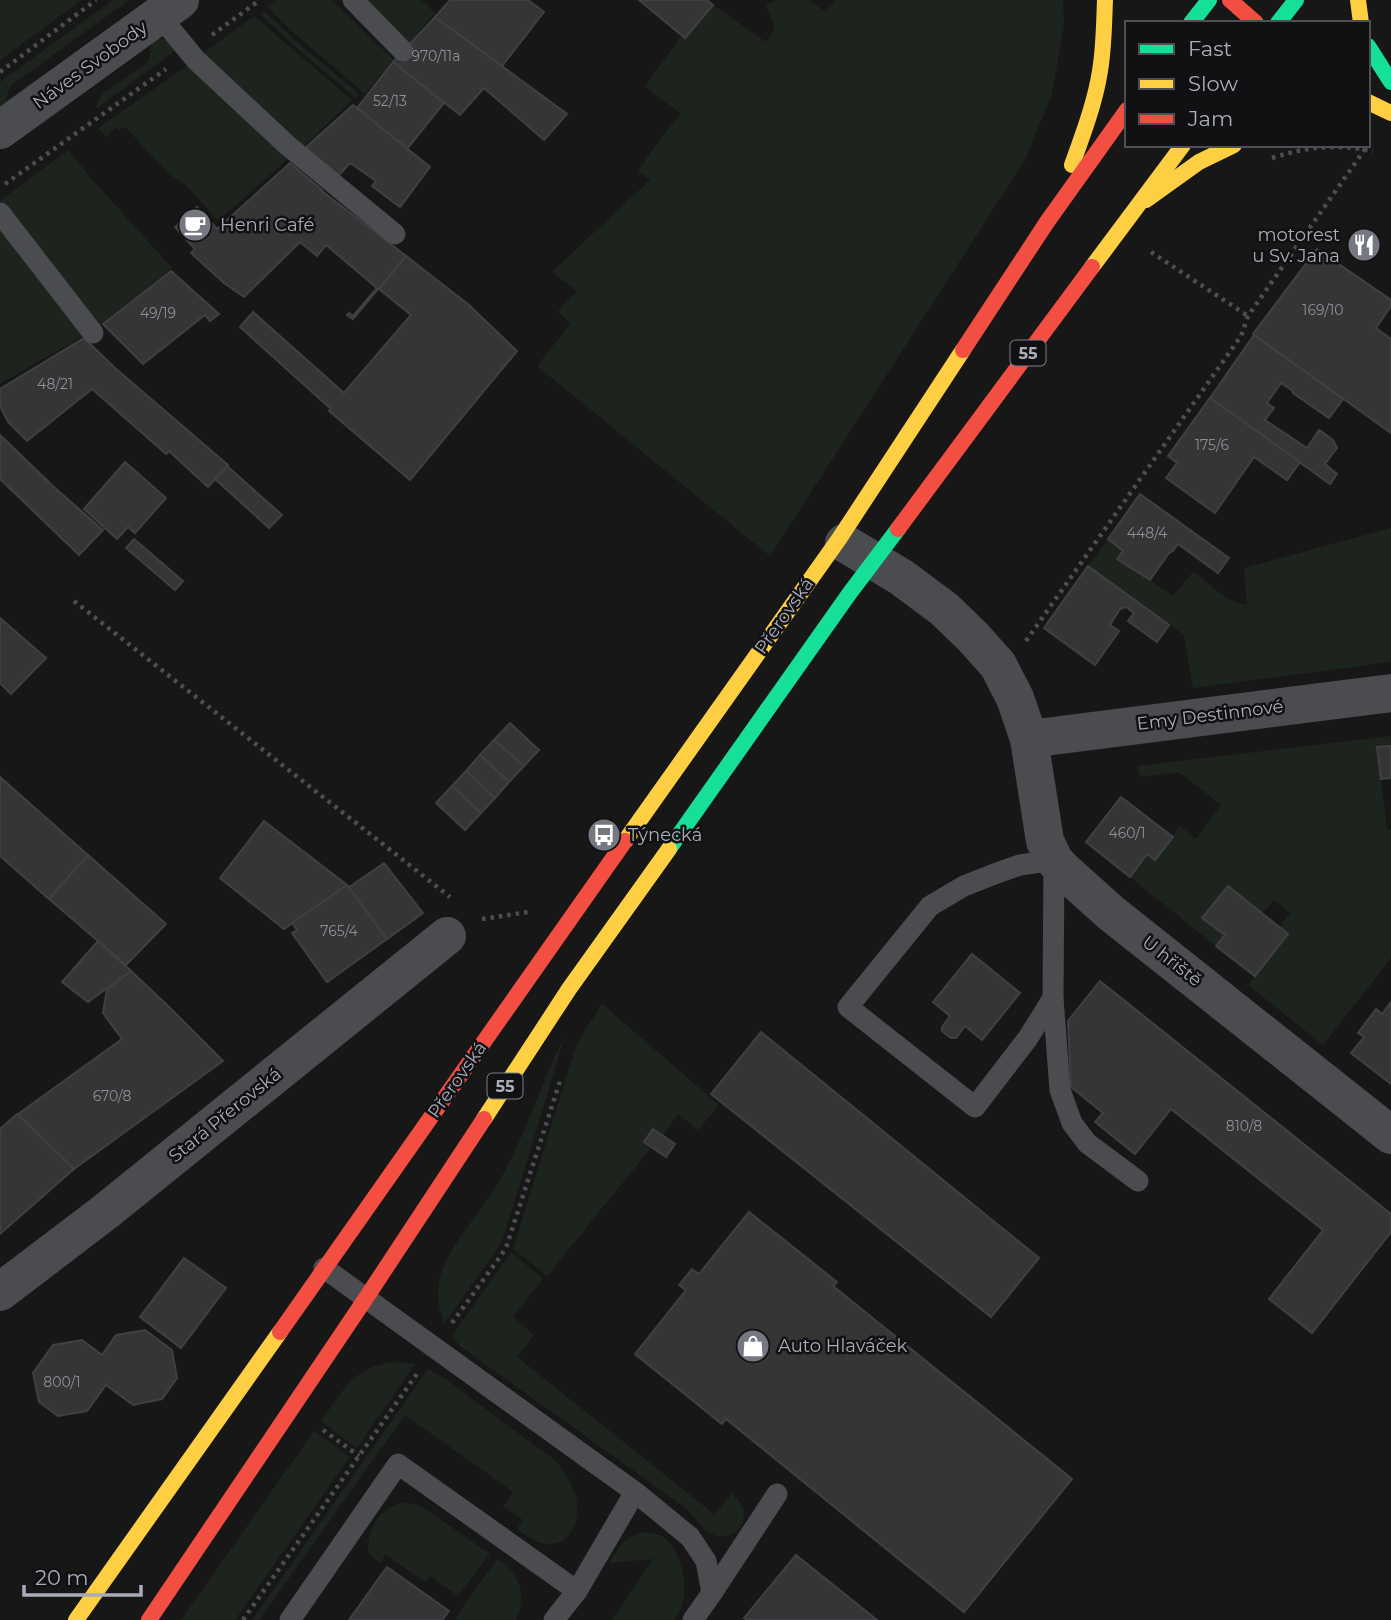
<svg xmlns="http://www.w3.org/2000/svg" width="1391" height="1620" font-family="Montserrat,sans-serif">
<style>
.green{fill:#1d241e}
.building{fill:#353536;stroke:#3f4043;stroke-width:2}
.lines{fill:none;stroke-linecap:round;stroke-linejoin:round}
.path{stroke:#4d4e52;stroke-width:4.5;stroke-dasharray:3.5 5;stroke-linecap:butt}
.lane{stroke:#4b4c50;stroke-width:21}
.street{stroke:#4b4c50;stroke-width:38}
.fast{stroke:#16e098;stroke-width:16}
.slow{stroke:#ffcf43;stroke-width:16}
.jam{stroke:#f24e42;stroke-width:16}
.labels{text-anchor:middle;dominant-baseline:central;stroke-width:5;stroke-linejoin:round;paint-order:stroke}
.number-label{font-size:14px;fill:#8b8f98}
.shield{fill:#111113;stroke:#7b7e86;stroke-width:2}
.shield-label{font-size:16px;font-weight:bold;fill:#a8adb8}
.street-label{font-size:18px;fill:#a8adb8;stroke:#111113}
.poi-label{font-size:18px;fill:#a8adb8;stroke:#111113;text-anchor:start}
</style>
<rect width="100%" height="100%" fill="#171717"/>
<g class="green">
<path d="M0,0h82l-82,60z"/>
<path d="M113,0h16l-120,87 -3,15 -6,5v-25z"/>
<path d="M276,0h55l62,59 -28,35 -72,-62 -26,-25z"/>
<path d="M344,0h77l14,13 -26,31z"/>
<path d="M774,0h36l14,11 12,-11h227l1,25 -12,69 -27,66 -255,396 -233,-190 33,-42 -12,-13 19,-20 -25,-19 98,-92 -12,-9 22,-32 21,-25 -36,-28 37,-51 4,2 27,-32 53,37 9,-13 -9,-23z"/>
<path d="M264,11l33,31 62,52 -3,4 -62,-52 -34,-32z"/>
<path d="M254,16l98,84 -51,49 -99,-95z"/>
<path d="M158,39l9,1 9,10 -80,59 3,-11 3,-4 47,-33 2,-17z"/>
<path d="M188,65l102,92 -72,64 -33,-37 -15,-9 -45,-48 -6,2 -3,-2 -10,10 -8,-9z"/>
<path d="M68,150l22,27 82,91 -72,57 -20,-22 -80,-102z"/>
<path d="M0,224l88,109 -88,51z"/>
<path d="M1391,528v134l-198,26 -9,-53 -96,-69 20,-27 15,12 -5,8 55,37 20,-24 36,28 18,5 -3,-37z"/>
<path d="M1391,736v10l-14,2 10,82h4v128l-68,87 -75,-60 40,-51 -9,-6 11,-15 -16,-13 -12,14 -35,-28 -24,32 22,17 -9,11 -86,-69 17,-23 26,-17 6,-12 17,14 25,-34 -42,-33 -39,5 -3,-11z"/>
<path d="M602,1004l117,101 -21,25 -20,-16 -15,21 -9,-6 -10,13 6,7 -103,127 -34,-27 62,-200 5,-11z"/>
<path d="M565,1036l-62,203 -7,12 -52,73c-6,-17 -9,-35 -2,-53 11,-31 38,-57 55,-86 24,-41 40,-88 59,-132z"/>
<path d="M511,1252l32,27 -30,38 21,18 -17,22 197,157 18,-20c27,19 3,54 -22,39 -9,-5 -16,-16 -23,-24l-227,-163 -8,-10z"/>
<path d="M395,1362l20,2 -58,84 -36,-27c23,-31 32,-55 74,-59z"/>
<path d="M428,1369l17,10 110,81c8,10 15,20 20,33 7,21 -1,54 -29,51 -11,-1 -20,-9 -29,-15l6,-9 -20,-14 10,-14 -108,-77 -146,205h-7z"/>
<path d="M314,1431l36,26 -115,163h-54z"/>
<path d="M400,1503l18,1 72,50 -32,42 -27,-20 -6,6 -39,-27 -7,8 -11,-12c0,-23 10,-40 32,-48z"/>
<path d="M646,1532c5,1 13,2 17,5 19,12 27,54 17,74 -1,3 -4,6 -6,9h-62l41,-61 -44,4c12,-18 14,-27 37,-31z"/>
<path d="M497,1559c23,11 30,39 19,61h-58l-3,-2z"/>
</g>
<g class="building">
<path d="M450,0h78l16,12 -42,54 -67,-49z"/>
<path d="M639,0h68l6,5 -28,33z"/>
<path d="M435,17l132,97 -23,26 -60,-52 -24,27 -67,-53z"/>
<path d="M393,62l51,41 -37,46 -50,-41z"/>
<path d="M353,105l77,62 -30,40 -28,-21 4,-5 -26,-18 -12,13 -33,-28z"/>
<path d="M290,163l32,27v1l84,65 -53,63 -6,-4 2,-2 4,3 24,-28 -51,-43 -9,11 -17,-14 -56,55 -20,-14 -33,-30 4,-4 -20,-22 22,-20 20,22z"/>
<path d="M1317,249l74,51v6l-15,22 15,11v94l-138,-99z"/>
<path d="M406,256l63,49 48,46 -107,129 -81,-69 2,-2 -91,-82 13,-15 91,81 67,-78 -32,-26z"/>
<path d="M171,271l48,43 -9,7 -5,-6 -62,49 -40,-40z"/>
<path d="M1254,335l89,64 -14,19 -36,-25v-2l-12,-8 -14,20 7,5 -9,12 42,28 12,-18 14,10 4,8 -12,16 12,10 -7,10 -120,-86z"/>
<path d="M84,338l31,30 113,97 -20,22 -39,-36 -3,3 -74,-65 -65,52 -19,-19 -8,-16v-17z"/>
<path d="M1210,398l90,64 -13,18 -33,-23 -39,56 -49,-35 11,-15 -9,-7z"/>
<path d="M0,435l55,53 48,42 -24,25 -79,-76z"/>
<path d="M125,462l41,36 -31,35 -7,-6 -11,12 -33,-30z"/>
<path d="M227,466l55,49 -13,13 -54,-49z"/>
<path d="M1140,494l89,64 -11,15 -40,-29 -5,7 -4,2 -19,27 -33,-21 6,-8 -15,-12z"/>
<path d="M134,539l49,42 -8,9 -49,-42z"/>
<path d="M1088,566l81,59 -12,17 -29,-21 6,-8 -8,-6 -6,2 -10,16 9,6 -24,34 -51,-37z"/>
<path d="M0,618l46,40 -35,36 -11,-11z"/>
<path d="M510,723l29,27 -15,16 -30,-26z"/>
<path d="M494,740l30,26 -15,16 -29,-27z"/>
<path d="M1391,746v32l-10,1 -4,-32z"/>
<path d="M480,755l29,27 -14,16 -29,-27z"/>
<path d="M466,771l29,27 -14,15 -29,-27z"/>
<path d="M0,777l88,78 -39,44 -49,-43z"/>
<path d="M452,786l29,27 -16,17 -29,-27z"/>
<path d="M1121,797l52,40 -18,23 -8,-6 -17,23 -44,-35z"/>
<path d="M264,821l83,64 -63,44 -64,-51z"/>
<path d="M88,855l78,69 -40,41 -77,-66z"/>
<path d="M384,863l39,50 -36,26 -39,-51z"/>
<path d="M347,885l40,54 -60,43 -35,-49 5,-3 -5,-7z"/>
<path d="M1228,886l60,48 -33,42 -39,-30 9,-11 -23,-17z"/>
<path d="M98,941l33,30 -43,31 -26,-20z"/>
<path d="M972,954l48,39 -38,47 -17,-14 -9,12h-5l-9,-7v-4l8,-11 -17,-14z"/>
<path d="M131,971l36,34 56,56 -149,108 -56,-55 104,-75 -19,-26 4,-24z"/>
<path d="M1100,981l291,233v18l-79,101 -43,-34 54,-69 -152,-121 -36,45 -40,-32 8,-9 -32,-26 -3,-66z"/>
<path d="M1391,1002v82l-40,-31 13,-16 -6,-4 18,-24 6,5z"/>
<path d="M761,1032l278,226 -48,59 -280,-223z"/>
<path d="M17,1114l57,55 -74,65v-105z"/>
<path d="M653,1129l22,15 -9,13 -22,-15z"/>
<path d="M749,1212l88,70 -4,4 239,193 -108,133 -238,-193 -4,5 -87,-70 51,-64 -7,-5 13,-16 7,5z"/>
<path d="M184,1258l42,30 -45,60 -41,-31z"/>
<path d="M145,1330l27,20 5,28 -15,21 -29,6 -27,-20 -19,26 -29,5 -19,-14 -6,-29 20,-28 29,-5 20,15 14,-20z"/>
<path d="M796,1555l81,65h-130l-3,-2z"/>
<path d="M387,1567l62,44 -7,9h-93z"/>
</g>
<g class="lines">
<g class="path">
<path d="M212,35l48,-35"/>
<path d="M0,72l96,-72"/>
<path d="M1272,158c38,-12 62,-14 101,-7"/>
<path d="M5,184l161,-115"/>
<path d="M1151,252l97,64"/>
<path d="M74,601l376,296"/>
<path d="M1026,641l215,-305 7,-20 117,-167"/>
<path d="M482,919l46,-7"/>
<path d="M452,1323l50,-69 5,-9 54,-167"/>
<path d="M323,1430l36,26"/>
<path d="M243,1620l176,-249"/>
</g>
<g class="lane">
<path d="M353,0l50,51"/>
<path d="M159,15l37,45 91,85 108,89"/>
<path d="M0,213l93,120"/>
<path d="M1054,860l-1,138 -25,40 -53,69 -127,-100 82,-101 34,-20 33,-13 23,-8z"/>
<path d="M1053,998l7,92 12,33 15,20 51,38"/>
<path d="M324,1268l311,224 55,45 16,24 6,32 -19,27"/>
<path d="M712,1593l65,-99"/>
<path d="M290,1620l108,-156 179,127"/>
<path d="M554,1620l23,-29 58,-99"/>
</g>
<g class="street">
<path d="M0,130l180,-130"/>
<path d="M844,543l57,34 43,32 29,28 25,28 17,33 14,41 16,102 9,19 8,9 49,44 280,222"/>
<path d="M1029,739l362,-46"/>
<path d="M0,1292l105,-80 342,-276"/>
</g>
<g class="fast">
<path d="M1191,23l18,-23"/>
<path d="M1278,23l18,-23"/>
<path d="M1368,46l23,36"/>
<path d="M669,849l180,-255 49,-65"/>
</g>
<g class="slow">
<path d="M1358,0l3,23"/>
<path d="M1368,102l23,11"/>
<path d="M1072,165c11,-31 23,-62 28,-94 4,-24 4,-47 5,-71"/>
<path d="M1146,200l53,-38 35,-17"/>
<path d="M1092,267l91,-122"/>
<path d="M625,841l214,-302 124,-189"/>
<path d="M484,1119l85,-130 100,-140"/>
<path d="M76,1620l204,-288"/>
</g>
<g class="jam">
<path d="M1230,0l26,23"/>
<path d="M963,350l84,-128 80,-112"/>
<path d="M898,529l194,-262"/>
<path d="M280,1332l345,-491"/>
<path d="M149,1620l217,-322 118,-179"/>
</g>
</g>
<defs>
<symbol id="cafe-disc" viewBox="-11 -11 22 22"><circle r="9.5" fill="#757880" stroke="#111113"/><path d="M-5.5-4.5H6V0H3Q3 3.5 0 3.5H-2.5Q-5.5 3.5-5.5 0ZM3-3.2v2h1.7v-2ZM-6 4.5H4V6H-6Z" fill="#fff"/></symbol>
<symbol id="restaurant-disc" viewBox="-11 -11 22 22"><circle r="9.5" fill="#757880" stroke="#111113"/><path d="M-5-6h1v4h1v-4h1v4h1v-4h1v5L-1.5 .5V6h-2V.5L-5-1ZM5-6V6H3V1.5H1.5Q1.5-4 5-6Z" fill="#fff"/></symbol>
<symbol id="bus-disc" viewBox="-11 -11 22 22"><circle r="9.5" fill="#757880" stroke="#111113"/><path d="M-5-6H5V4H4V6H2V4H-2V6H-4V4H-5ZM-3.5-4V0h7V-4ZM-3.5 1.2v1.5H-2V1.2ZM2 1.2v1.5H3.5V1.2Z" fill="#fff"/></symbol>
<symbol id="shop-disc" viewBox="-11 -11 22 22"><circle r="9.5" fill="#757880" stroke="#111113"/><path d="M-5-2.5h2.3a2.7 3.5 0 0 1 5.4 0H5L5.5 6h-11ZM-1.5-2.5h3a1.5 2.3 0 0 0-3 0Z" fill="#fff"/></symbol>
</defs>
<g fill-rule="evenodd">
<use href="#cafe-disc" x="176" y="206" width="38" height="38"/>
<use href="#restaurant-disc" x="1345" y="226" width="38" height="38"/>
<use href="#bus-disc" x="585" y="816" width="38" height="38"/>
<use href="#shop-disc" x="734" y="1327" width="38" height="38"/>
</g>
<g class="labels">
<g class="number-label">
<text x="436" y="56">970/11a</text>
<text x="390" y="101">52/13</text>
<text x="1323" y="310">169/10</text>
<text x="158" y="313">49/19</text>
<text x="55" y="384">48/21</text>
<text x="1212" y="445">175/6</text>
<text x="1147" y="533">448/4</text>
<text x="1127" y="833">460/1</text>
<text x="339" y="931">765/4</text>
<text x="112" y="1096">670/8</text>
<text x="1244" y="1126">810/8</text>
<text x="62" y="1382">800/1</text>
</g>
<g class="shield">
<rect x="1010.5" y="340.5" width="35" height="25" rx="5"/>
<rect x="487.5" y="1073.5" width="35" height="25" rx="5"/>
</g>
<g class="shield-label">
<text x="1028" y="353">55</text>
<text x="505" y="1086">55</text>
</g>
<g class="street-label">
<text transform="translate(90 65) rotate(-36)">Náves Svobody</text>
<text transform="translate(784 616) rotate(-55)">Přerovská</text>
<text transform="translate(1210 715) rotate(-7)">Emy Destinnové</text>
<text transform="translate(1172 961) rotate(38)">U hřiště</text>
<text transform="translate(457 1080) rotate(-55)">Přerovská</text>
<text transform="translate(225 1115) rotate(-39)">Stará Přerovská</text>
</g>
<g class="poi-label">
<text x="220" y="225">Henri Café</text>
<text x="1340" y="235" text-anchor="end">motorest<tspan x="1340" dy="21">u Sv. Jana</tspan></text>
<text x="628" y="835">Týnecká</text>
<text x="778" y="1346">Auto Hlaváček</text>
</g>
</g>
<rect x="1125" y="21" width="245" height="126" fill="#111113" stroke="#4d4f55" stroke-width="2"/>
<rect x="1139" y="44" width="35" height="10" fill="#16e098" stroke="#4d4f55" stroke-width="2"/>
<text x="1188" y="56" font-size="21" fill="#a8adb8">Fast</text>
<rect x="1139" y="79" width="35" height="10" fill="#ffcf43" stroke="#4d4f55" stroke-width="2"/>
<text x="1188" y="91" font-size="21" fill="#a8adb8">Slow</text>
<rect x="1139" y="114" width="35" height="10" fill="#f24e42" stroke="#4d4f55" stroke-width="2"/>
<text x="1188" y="126" font-size="21" fill="#a8adb8">Jam</text>
<path d="M24 1585v10h117v-10" fill="none" stroke="#a8adb8" stroke-width="3.5"/>
<text x="35" y="1585" font-size="21" fill="#a8adb8" stroke="#111113" stroke-width="5" paint-order="stroke">20 m</text>
</svg>
